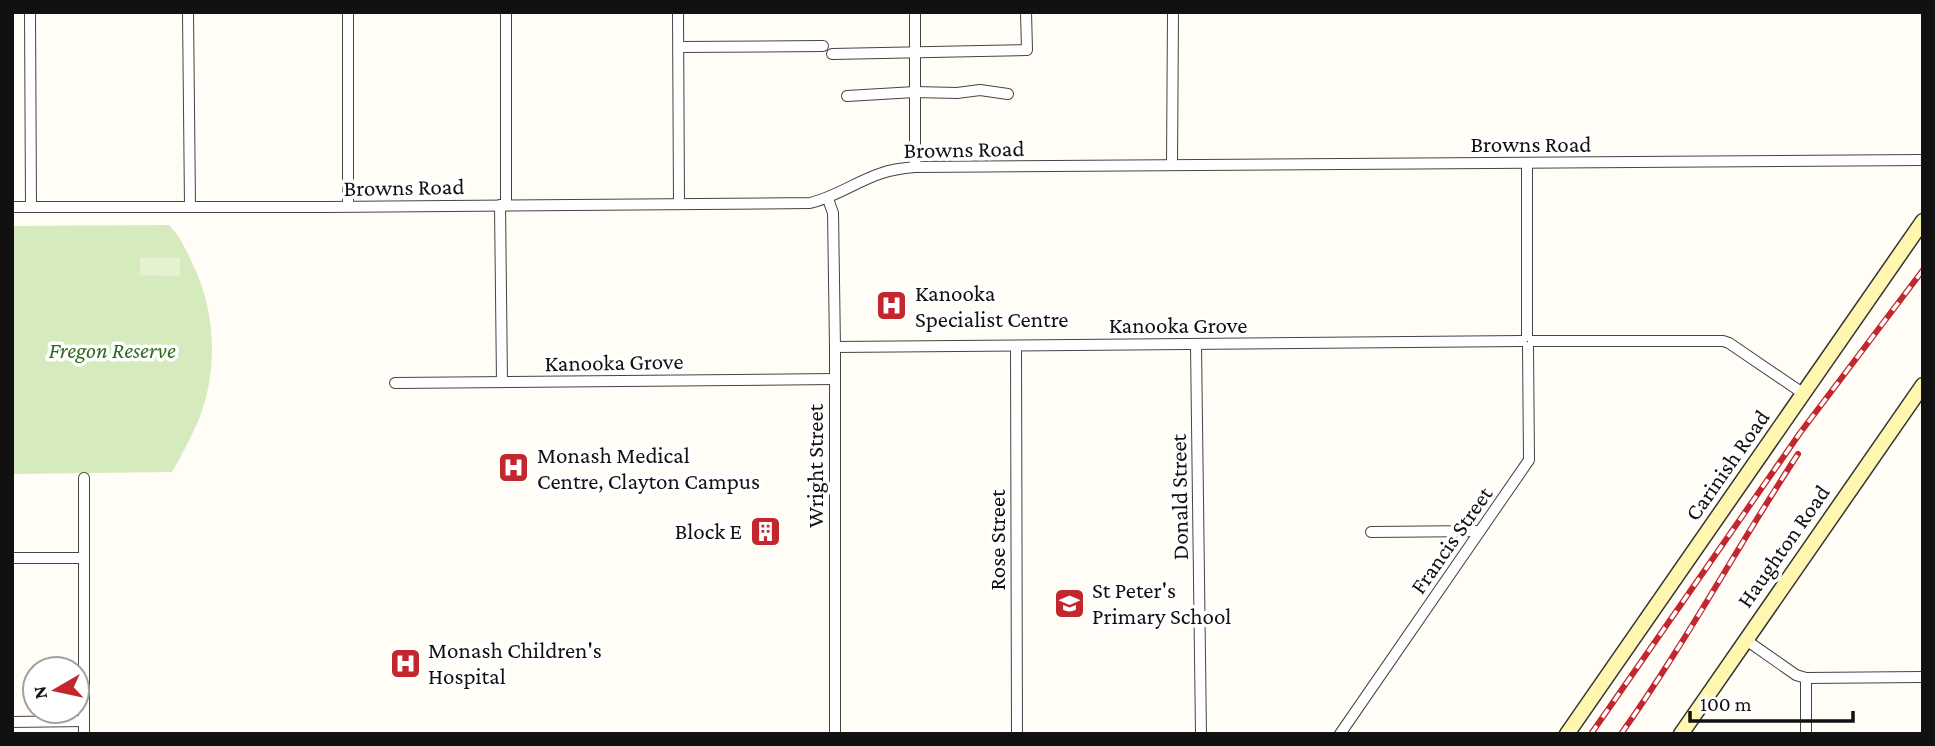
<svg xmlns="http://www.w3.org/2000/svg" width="1935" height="746" font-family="'Crimson Pro',serif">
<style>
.green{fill:#d5ebbd}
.pitch{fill:#e6f2cf}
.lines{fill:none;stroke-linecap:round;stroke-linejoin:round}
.street-casing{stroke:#444;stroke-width:12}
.secondary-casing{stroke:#333;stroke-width:17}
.street{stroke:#fff;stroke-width:10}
.secondary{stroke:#fff6b0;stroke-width:14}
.rail-casing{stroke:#c4262e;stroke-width:6}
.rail{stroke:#fff;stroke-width:3.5;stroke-dasharray:10;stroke-linecap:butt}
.labels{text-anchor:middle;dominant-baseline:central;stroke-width:7;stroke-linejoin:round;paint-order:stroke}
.street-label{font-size:23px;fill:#111;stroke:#fff}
.poi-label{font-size:23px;fill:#111;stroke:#fff;text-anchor:start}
.park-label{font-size:23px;font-style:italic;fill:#2f6b1f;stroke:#fff}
</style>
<rect width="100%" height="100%" fill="#fffdf5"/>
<path class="green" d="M169,225c12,12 18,27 25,42 22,46 24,104 5,152 -8,18 -17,36 -27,53l-160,2v-248z"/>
<path class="pitch" d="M140,258h40v18l-40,-1z"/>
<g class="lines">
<defs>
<g id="street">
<path d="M30,12l1,195"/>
<path d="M188,12l2,194"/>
<path d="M678,12l1,192"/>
<path d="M679,47l144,-1"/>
<path d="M832,54l195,-4 -1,-38"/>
<path d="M847,96l68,-4 42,1 23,-3 28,4"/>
<path d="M1527,164v172"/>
<path d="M1172,165l1,-153"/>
<path d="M915,167v-155"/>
<path d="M828,199l5,14 2,134v387"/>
<path d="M500,205l2,177"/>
<path d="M506,205v-193"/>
<path d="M348,206v-194"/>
<path d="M12,207h315l483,-4c26,-6 47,-22 72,-30 11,-4 22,-5 33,-6l1008,-7"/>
<path d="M1533,341h190l6,2 75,51"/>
<path d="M1196,345l5,389"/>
<path d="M1016,346l1,388"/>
<path d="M835,347l687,-6"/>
<path d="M395,383l439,-4"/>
<path d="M84,478v256"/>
<path d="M1371,532l109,-1"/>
<path d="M12,558h72"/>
<path d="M1746,640l50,35 10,3 117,-1"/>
<path d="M12,722l72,-1"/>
<path d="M1340,734l189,-274 -1,-113"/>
<path d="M1806,734v-56"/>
</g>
<g id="secondary">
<path d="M1567,734l356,-513"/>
<path d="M1681,734l242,-349"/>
</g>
</defs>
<use href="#street" class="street-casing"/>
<use href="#secondary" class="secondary-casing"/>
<use href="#street" class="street"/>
<use href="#secondary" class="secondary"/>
<defs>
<g id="rail">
<path d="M1591,734l209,-301 123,-163"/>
<path d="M1621,734c64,-90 116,-187 177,-280"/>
</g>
</defs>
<use href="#rail" class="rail-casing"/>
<use href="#rail" class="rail"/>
</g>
<defs>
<symbol id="hospital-square" viewBox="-11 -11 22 22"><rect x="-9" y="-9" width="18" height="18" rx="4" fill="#c4262e" stroke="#fff"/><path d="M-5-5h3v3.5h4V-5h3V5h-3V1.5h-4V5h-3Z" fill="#fff"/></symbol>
<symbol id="building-square" viewBox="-11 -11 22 22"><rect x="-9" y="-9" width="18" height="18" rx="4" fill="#c4262e" stroke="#fff"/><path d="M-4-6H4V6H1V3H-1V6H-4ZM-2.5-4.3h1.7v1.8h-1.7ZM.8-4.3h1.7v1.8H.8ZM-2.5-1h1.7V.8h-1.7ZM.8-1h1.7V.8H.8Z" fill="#fff"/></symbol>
<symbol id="school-square" viewBox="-11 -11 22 22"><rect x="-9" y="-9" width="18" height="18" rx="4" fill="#c4262e" stroke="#fff"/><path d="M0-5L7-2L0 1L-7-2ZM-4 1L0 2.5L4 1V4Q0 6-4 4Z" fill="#fff"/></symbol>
</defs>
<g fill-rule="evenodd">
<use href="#hospital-square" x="874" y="288" width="35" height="35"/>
<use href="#hospital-square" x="496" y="450" width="35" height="35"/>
<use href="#building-square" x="748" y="514" width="35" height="35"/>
<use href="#school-square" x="1052" y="586" width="35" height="35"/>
<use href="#hospital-square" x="388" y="646" width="35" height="35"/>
</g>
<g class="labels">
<g class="street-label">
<text x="1531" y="144">Browns Road</text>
<text transform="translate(964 149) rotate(-1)">Browns Road</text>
<text transform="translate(404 187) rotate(-1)">Browns Road</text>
<text x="1178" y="325">Kanooka Grove</text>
<text transform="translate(614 362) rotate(-1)">Kanooka Grove</text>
<text transform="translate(1727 465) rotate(-55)">Carinish Road</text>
<text transform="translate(815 466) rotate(-90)">Wright Street</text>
<text transform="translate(1179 497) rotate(-91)">Donald Street</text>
<text transform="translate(997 540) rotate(-90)">Rose Street</text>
<text transform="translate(1451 540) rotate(-55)">Francis Street</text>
<text transform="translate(1783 546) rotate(-55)">Haughton Road</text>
</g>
<g class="poi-label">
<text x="915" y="293">Kanooka<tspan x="915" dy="26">Specialist Centre</tspan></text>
<text x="537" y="455">Monash Medical<tspan x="537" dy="26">Centre, Clayton Campus</tspan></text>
<text x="742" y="531" text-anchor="end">Block E</text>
<text x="1092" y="590">St Peter's<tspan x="1092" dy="26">Primary School</tspan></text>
<text x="428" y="650">Monash Children's<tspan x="428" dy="26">Hospital</tspan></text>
</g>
<g class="park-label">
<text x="112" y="350">Fregon Reserve</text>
</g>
</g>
<rect width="1935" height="746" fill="none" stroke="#111111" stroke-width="28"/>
<g transform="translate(56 690) rotate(261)"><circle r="33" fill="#ffffff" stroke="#a0a0a0" stroke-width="2"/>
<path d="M0-5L12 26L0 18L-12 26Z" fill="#c4262e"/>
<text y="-10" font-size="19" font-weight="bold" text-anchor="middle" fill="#111111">N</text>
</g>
<path d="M1690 711v10h163v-10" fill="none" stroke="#111111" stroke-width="3.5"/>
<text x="1700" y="711" font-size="21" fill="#111111" stroke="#ffffff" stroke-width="5" paint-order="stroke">100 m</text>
</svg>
